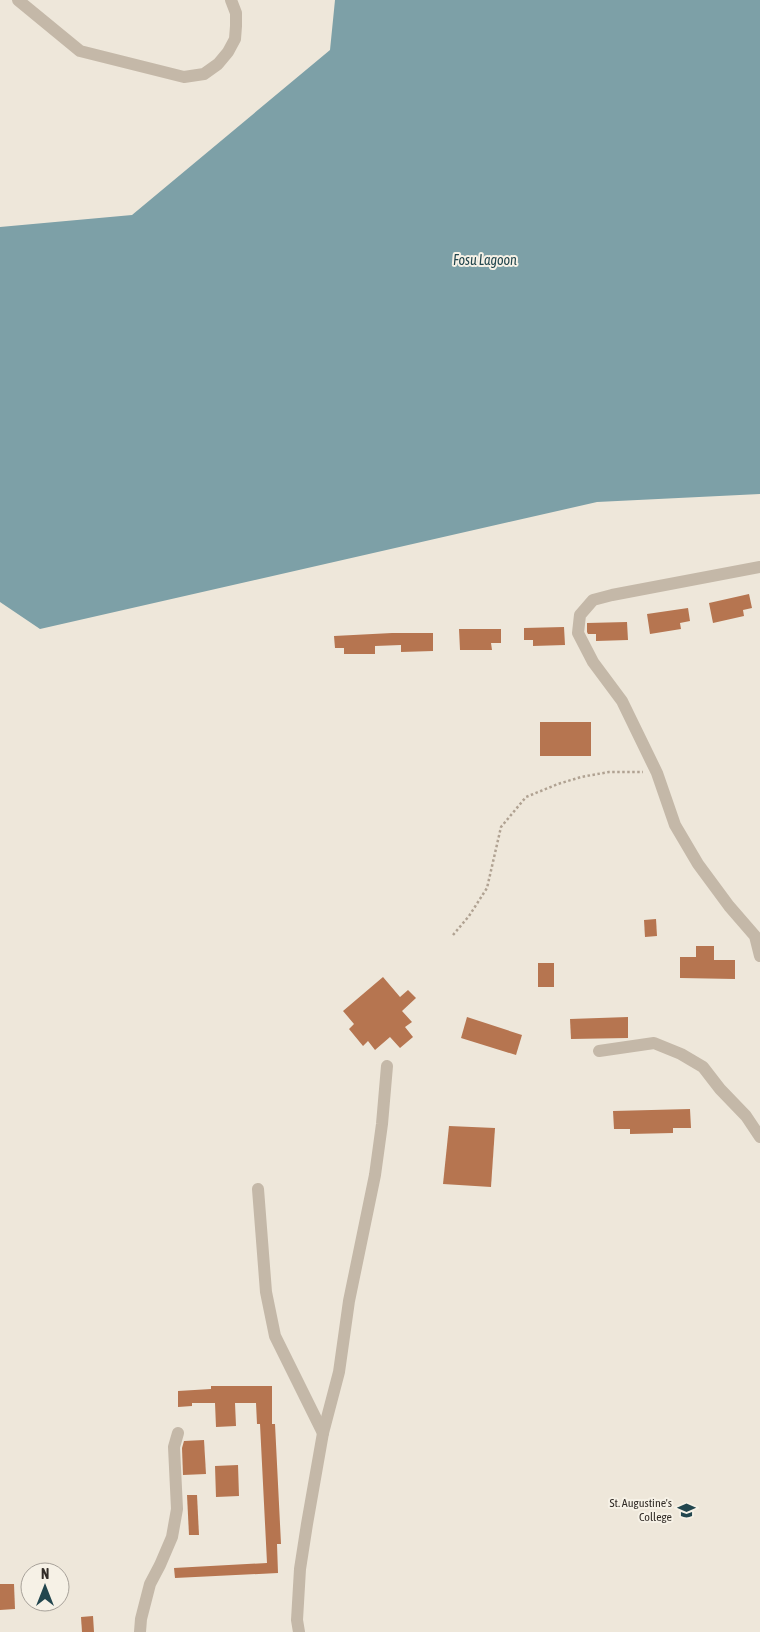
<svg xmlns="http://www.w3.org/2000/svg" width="760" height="1632" font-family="'Asap Condensed',sans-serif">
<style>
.water{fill:#7da0a7}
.building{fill:#b67550}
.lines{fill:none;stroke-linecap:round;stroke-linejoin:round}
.path{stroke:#b0a292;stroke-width:2.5;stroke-dasharray:2.5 2.5;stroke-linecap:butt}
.minor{stroke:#c4b8a8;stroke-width:12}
.labels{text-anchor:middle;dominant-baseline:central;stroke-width:4;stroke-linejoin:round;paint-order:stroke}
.poi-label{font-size:12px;fill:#322c27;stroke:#f6f1e6;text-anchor:end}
.water-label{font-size:14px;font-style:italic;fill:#22464e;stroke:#f6f1e6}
</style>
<rect width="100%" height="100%" fill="#eee7da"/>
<path class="water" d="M335,0h425v494l-163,8 -557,127 -40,-27v-375l132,-12 198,-165z"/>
<g class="building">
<path d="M749,594l3,14 -9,2 1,6 -31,7 -4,-20z"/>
<path d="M688,608l2,13 -10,2 1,6 -31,5 -3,-20z"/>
<path d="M627,622l1,18 -32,1v-7h-8l-1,-2v-9z"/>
<path d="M564,627l1,18 -32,1v-6h-9v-12z"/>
<path d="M459,629h42v14h-10l1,7h-32z"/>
<path d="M392,633h41v18l-32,1v-7l-26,1v8h-31v-6h-9l-1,-12z"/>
<rect x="540" y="722" width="51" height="34"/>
<path d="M656,919l1,17 -12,1 -1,-17z"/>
<path d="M696,946h18v14h21v19l-55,-1v-21h16z"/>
<rect x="538" y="963" width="16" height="24"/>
<path d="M383,977l17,20 8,-7 8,8 -14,13 10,11 -7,5 8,10 -13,11 -10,-11 -15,13 -7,-9 -5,5 -14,-17 5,-5 -11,-13z"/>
<path d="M467,1017l55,18 -6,20 -55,-17z"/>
<path d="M628,1017v21l-57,1 -1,-20z"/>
<path d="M690,1109l1,19h-18v5l-43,1v-5h-16l-1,-18z"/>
<path d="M449,1126l46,2 -4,59 -48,-3z"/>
<path d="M211,1386h61v38h3l6,120h-4l1,29 -103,5 -1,-10 93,-5 -7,-139h-3l-1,-21h-21l1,23 -20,1 -1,-24h-23v3l-14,1v-16l33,-2z"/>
<path d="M204,1440l2,34 -23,1 -1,-27 2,-7z"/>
<path d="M238,1465l1,31 -23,1 -1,-31z"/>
<path d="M187,1495h10l2,40h-10z"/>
<path d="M0,1584h14l1,25 -15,1z"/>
<path d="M93,1616l1,16h-12l-1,-15z"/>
</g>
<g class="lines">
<path class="path" d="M453,935l16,-19 18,-28 14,-61 25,-30 32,-13 23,-7 28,-5h34"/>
<g class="minor">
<path d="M18,0l62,51 104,26 20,-3 14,-10 10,-12 7,-13 1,-13v-13l-5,-13"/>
<path d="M760,567l-148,28 -19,5 -13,15 -2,18 15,29 29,39 35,72 18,52 23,39 31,42 26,30 5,20"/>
<path d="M599,1051l55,-8 27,11 22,13 17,22 26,27 14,21"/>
<path d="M258,1189l8,103 9,44 48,97"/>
<path d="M140,1632l1,-13 9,-35 10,-19 12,-28 5,-28 -3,-62 4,-14"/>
<path d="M299,1632l-2,-12 3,-51 7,-45 16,-91 16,-61 10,-71 26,-126 7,-51 5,-58"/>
</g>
</g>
<defs>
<symbol id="school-bare" viewBox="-9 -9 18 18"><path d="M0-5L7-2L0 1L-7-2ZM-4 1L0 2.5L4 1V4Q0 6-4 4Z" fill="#22464e" stroke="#f6f1e6" stroke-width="2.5" paint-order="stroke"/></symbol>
</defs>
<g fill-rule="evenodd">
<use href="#school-bare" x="674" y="1498" width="25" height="25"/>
</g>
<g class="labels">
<g class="poi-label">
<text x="672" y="1503">St. Augustine's<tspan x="672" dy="14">College</tspan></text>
</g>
<g class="water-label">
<text x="485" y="260">Fosu Lagoon</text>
</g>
</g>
<g transform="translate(45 1587)"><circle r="24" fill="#f6f1e6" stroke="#a8a29a"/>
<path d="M0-4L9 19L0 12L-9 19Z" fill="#22464e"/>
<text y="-8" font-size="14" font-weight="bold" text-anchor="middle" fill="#322c27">N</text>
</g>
</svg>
